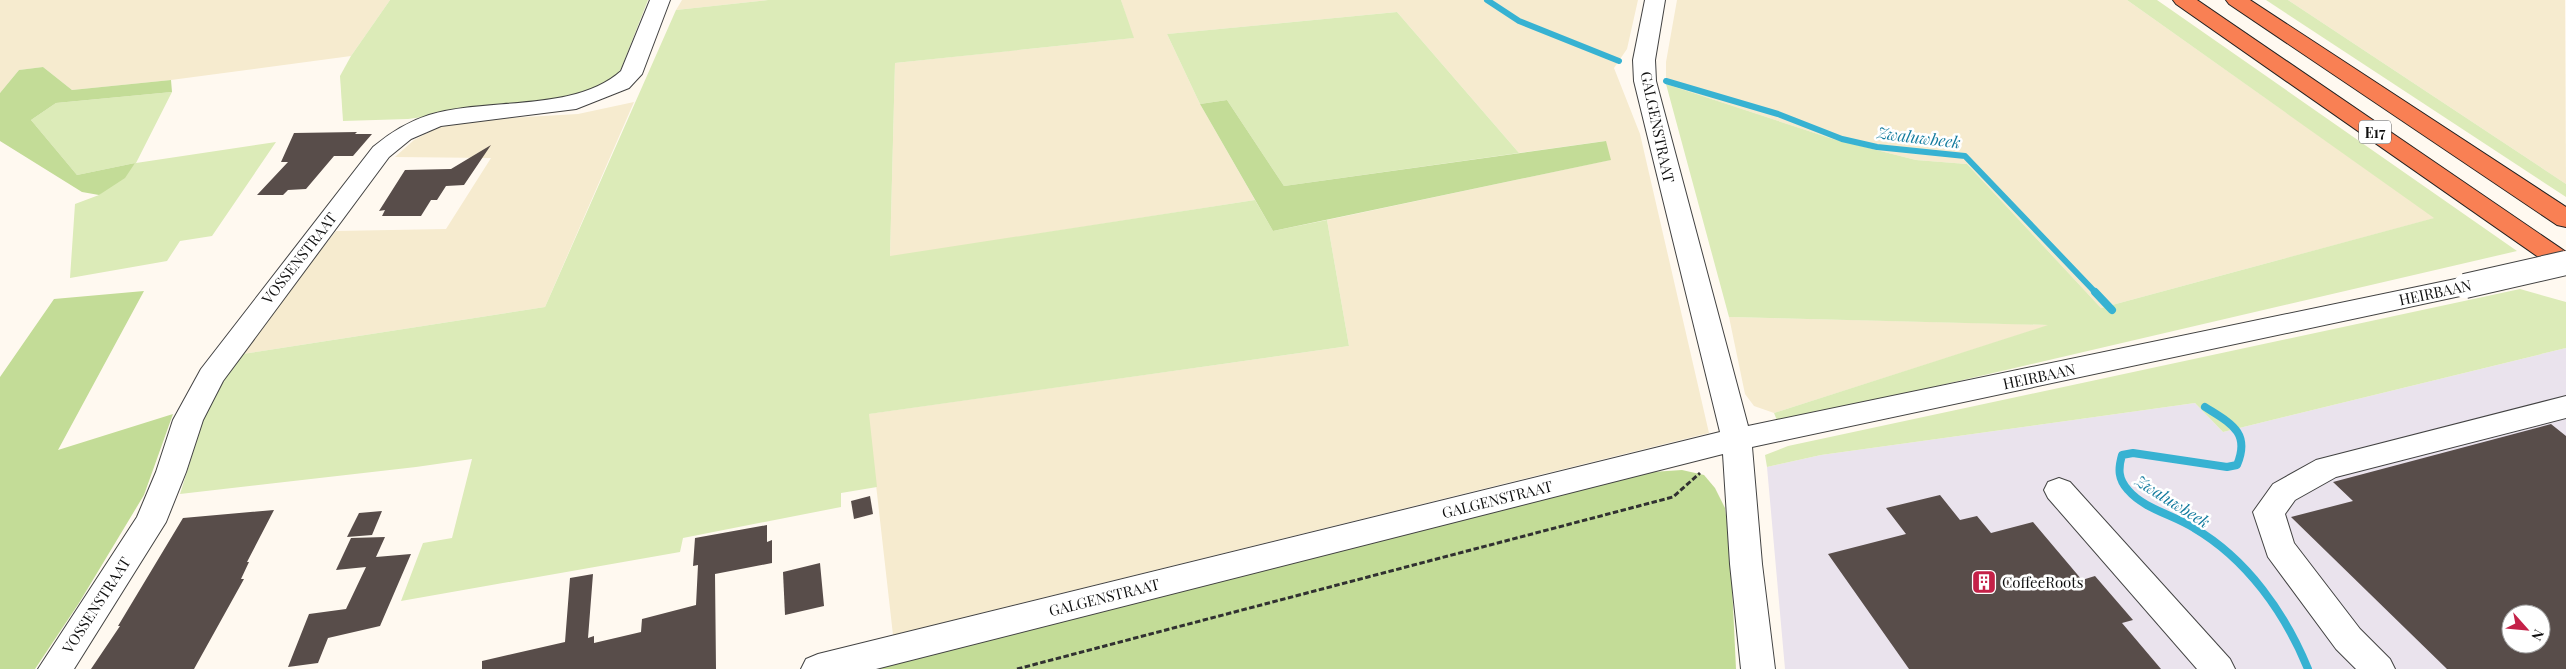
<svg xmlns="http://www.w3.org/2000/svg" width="2566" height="669" font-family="'Playfair Display',serif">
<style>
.industrial{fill:#eae3ed;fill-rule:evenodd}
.farmland{fill:#f6ebcf}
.green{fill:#dcebb8}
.forest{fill:#c3dc97}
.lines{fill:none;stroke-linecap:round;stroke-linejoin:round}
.stream-far1{stroke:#37b2d2;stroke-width:6}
.stream{stroke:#37b2d2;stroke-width:8}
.building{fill:#584d4a;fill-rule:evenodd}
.minor-casing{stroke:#424242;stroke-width:2}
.highway-casing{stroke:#202020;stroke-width:2}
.path{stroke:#313131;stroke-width:3;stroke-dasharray:5.5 2.5;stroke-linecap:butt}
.minor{fill:#fff;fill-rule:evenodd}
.highway{fill:#f98054;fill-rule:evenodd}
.minor-bridge-casing{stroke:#424242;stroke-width:26;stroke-linecap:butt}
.minor-bridge{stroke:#fff;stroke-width:24}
.labels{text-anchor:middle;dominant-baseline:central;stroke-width:5;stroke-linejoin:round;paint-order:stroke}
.shield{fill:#fff;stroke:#575757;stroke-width:1}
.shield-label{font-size:14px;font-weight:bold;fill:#0f0f0f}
.street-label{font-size:15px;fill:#0f0f0f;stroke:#fff}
.poi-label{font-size:15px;fill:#0f0f0f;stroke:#fff;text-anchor:start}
.water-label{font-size:16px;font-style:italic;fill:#137b9e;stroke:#fff}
</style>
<rect width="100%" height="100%" fill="#fff9f0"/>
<path class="industrial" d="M2566,348v321h-781l-18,-202 54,-12 374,-52 28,29zM2511,614h30v30h-30z"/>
<g class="farmland">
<path d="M0,0h390l-39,56 -180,24 -99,10 -29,-23 -24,3 -19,23z"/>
<path d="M682,0h86l-92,10z"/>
<path d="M1121,0h517l-11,49 -13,19 26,66 69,299 -816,202 -25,-221 481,-68 -22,-126 283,-60 -5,-19 -86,12 -122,-141 -230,22 33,70 55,96 -365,57 5,-194 238,-25z"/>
<path d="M1677,0h450l308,218 -334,90 -134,-144 -51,-4 -83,-21 -167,-55v-22z"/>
<path d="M2288,0h277l1,184z"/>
<path d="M634,102l-89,205 -309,48 100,-124 110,-2 45,-71 -96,-1 19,-17 23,-12 36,-8 105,-6z"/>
<path d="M1729,317l321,8 -276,88 -20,-7 -9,-12z"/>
</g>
<g class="green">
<path d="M390,0h258l-27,69c-12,16 -26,21 -45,27l-168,23 -65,2 -3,-45 11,-20z"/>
<path d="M768,0h353l13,38 -239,25 -5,193 365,-56 18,31 54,-11 22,126 -480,68 8,73 -36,6v14l-158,31 -3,14 -279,49 22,-58 29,-5 20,-79 -56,8 -236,27 25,-80 31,-59 309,-48 131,-297z"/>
<path d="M2127,0h30l360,251 -739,172 -4,-10 274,-88 -319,-8 -63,-233 167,55 83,21 51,4 134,144 333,-90z"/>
<path d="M2266,0h22l278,184v13z"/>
<path d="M1397,12l122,141 -235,33 -57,-86 -27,4 -33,-70z"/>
<path d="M172,92l-36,71 140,-21 -64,94 -32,5 -13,20 -97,17 5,-74 24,-9 36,-32 -58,12 -46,-55 25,-17z"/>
<path d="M2520,289l46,13v46l-343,84 -28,-29 -374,52 -54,12 -2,-12 23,-9z"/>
</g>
<g class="forest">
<path d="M43,67l29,23 99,-10 1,12 -116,11 -25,17 46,55 58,-12 -10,15 -26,17 -17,-3 -82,-51v-48l19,-23z"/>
<path d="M1227,100l57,86 322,-45 5,19 -338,71 -73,-127z"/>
<path d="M144,291l-86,159 115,-36 -29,81 -65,108 -44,66h-35v-292l54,-78z"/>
<path d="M1682,470l22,5 11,13 10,20 5,36 6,125h-877l793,-197z"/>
</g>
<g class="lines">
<g class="stream-far1">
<path d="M1487,0l32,21 100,40"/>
<path d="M1666,81l112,33 64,25 35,8 88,9 131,137"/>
</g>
<g class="stream">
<path d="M2095,292l17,18"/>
<path d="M2205,407c25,16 46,25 32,58l-10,2 -94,-14 -11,2c-4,14 -4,24 6,35 16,19 46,25 66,38 53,31 91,85 114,141"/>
</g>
</g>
<g class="building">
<path d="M357,132l-2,2h17l-19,22h-19l-28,33 -18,1 -5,5h-26l31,-33h-7l13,-29z"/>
<path d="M491,145l-27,40 -18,1 -9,14h-6l-10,16h-39l3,-6 -6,1 26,-41 46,-1z"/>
<path d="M2551,424l15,12v233h-119l-156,-152 62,-16 -20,-19zM2511,614h30v30h-30z"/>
<path d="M1940,495l20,25 17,-4 14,17 42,-11 49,58 13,-4 38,44 -11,3 39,46h-252l-81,-115 78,-20 -20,-26z"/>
<path d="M870,496l3,18 -19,5 -3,-18z"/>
<path d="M274,510l-27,52h2l-8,17h3l-50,90h-103l29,-43h-2l65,-108z"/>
<path d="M382,511l-10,24 -25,2 12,-24z"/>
<path d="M767,525v17l5,-2v23l-57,11 1,95h-234v-8l83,-19 5,-64 23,-4 -5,64 6,-2v7l47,-11 1,-13 54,-14 2,-40 -5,1 2,-28z"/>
<path d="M385,537l-9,20 35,-3 -31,72 -52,12 -10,25 -30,4 21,-53 37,-5 20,-42 -30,3 15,-32z"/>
<path d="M820,563l4,43 -39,9 -2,-43z"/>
</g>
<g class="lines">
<defs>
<g id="minor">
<path d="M650,0h20l-28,74 -13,14 -53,21 -135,17 -30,13 -22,18 -166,224 -20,39 -17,52 -20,50 -92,147h-36l99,-152 19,-45 17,-52 28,-51 172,-222c17,-14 34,-25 56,-32 57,-18 145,-2 192,-44z"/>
<path d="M1645,0h20l-10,60 1,21 92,345 717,-149 9,3 4,6 -4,6 -9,3 -713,152 10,117 13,105h-34l-11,-105 -7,-110 -847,215h-75l5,-10 12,-5 902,-222 -86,-351 -1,-21z"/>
<path d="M2566,396v22l-230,59 -41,23 -10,14 9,29 66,86 30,30 5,10h-39l-20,-20 -68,-92 -15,-45 20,-28 43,-24z"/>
<path d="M2059,478l11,4 160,177 5,10h-38l-149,-171 -4,-8 4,-8z"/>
</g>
<g id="highway">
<path d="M2173,0h24l369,252v21l-9,-3 -381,-266z"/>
<path d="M2226,0h24l316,207v20l-9,-2 -328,-221z"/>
</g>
</defs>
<use href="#minor" class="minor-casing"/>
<use href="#highway" class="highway-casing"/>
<path class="path" d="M1017,669l656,-172 27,-24"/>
<use href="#minor" class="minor"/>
<use href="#highway" class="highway"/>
<defs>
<path id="minor-bridge" d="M2465,286l101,-23"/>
</defs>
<use href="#minor-bridge" class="minor-bridge-casing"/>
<use href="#minor-bridge" class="minor-bridge"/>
</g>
<defs>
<symbol id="building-square" viewBox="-11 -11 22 22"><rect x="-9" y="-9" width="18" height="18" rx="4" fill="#c42148" stroke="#fff"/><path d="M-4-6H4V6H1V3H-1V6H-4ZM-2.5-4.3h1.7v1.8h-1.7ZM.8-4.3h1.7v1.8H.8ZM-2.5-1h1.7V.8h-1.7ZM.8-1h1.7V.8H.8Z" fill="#fff"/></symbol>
</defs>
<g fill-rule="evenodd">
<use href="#building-square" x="1970" y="568" width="28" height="28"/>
</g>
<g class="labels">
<rect class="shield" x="2359" y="120.5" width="32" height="23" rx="4"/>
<g class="shield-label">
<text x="2375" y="132">E17</text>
</g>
<g class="street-label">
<text transform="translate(1658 127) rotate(78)">GALGENSTRAAT</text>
<text transform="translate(299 258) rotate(-52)">VOSSENSTRAAT</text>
<text transform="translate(2435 292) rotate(-12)">HEIRBAAN</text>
<text transform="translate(2039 376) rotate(-12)">HEIRBAAN</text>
<text transform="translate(1497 499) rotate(-14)">GALGENSTRAAT</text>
<text transform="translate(1104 597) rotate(-14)">GALGENSTRAAT</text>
<text transform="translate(96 605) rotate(-57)">VOSSENSTRAAT</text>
</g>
<g class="poi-label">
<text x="2002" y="582">CoffeeRoots</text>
</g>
<g class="water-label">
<text transform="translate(1919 137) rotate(7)">Zwaluwbeek</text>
<text transform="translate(2173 501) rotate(32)">Zwaluwbeek</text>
</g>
</g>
<g transform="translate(2526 629) rotate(117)"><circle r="24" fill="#ffffff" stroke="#9f9f9f"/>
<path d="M0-4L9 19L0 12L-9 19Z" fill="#c42148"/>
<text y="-8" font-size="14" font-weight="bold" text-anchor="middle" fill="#0f0f0f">N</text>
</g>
</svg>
